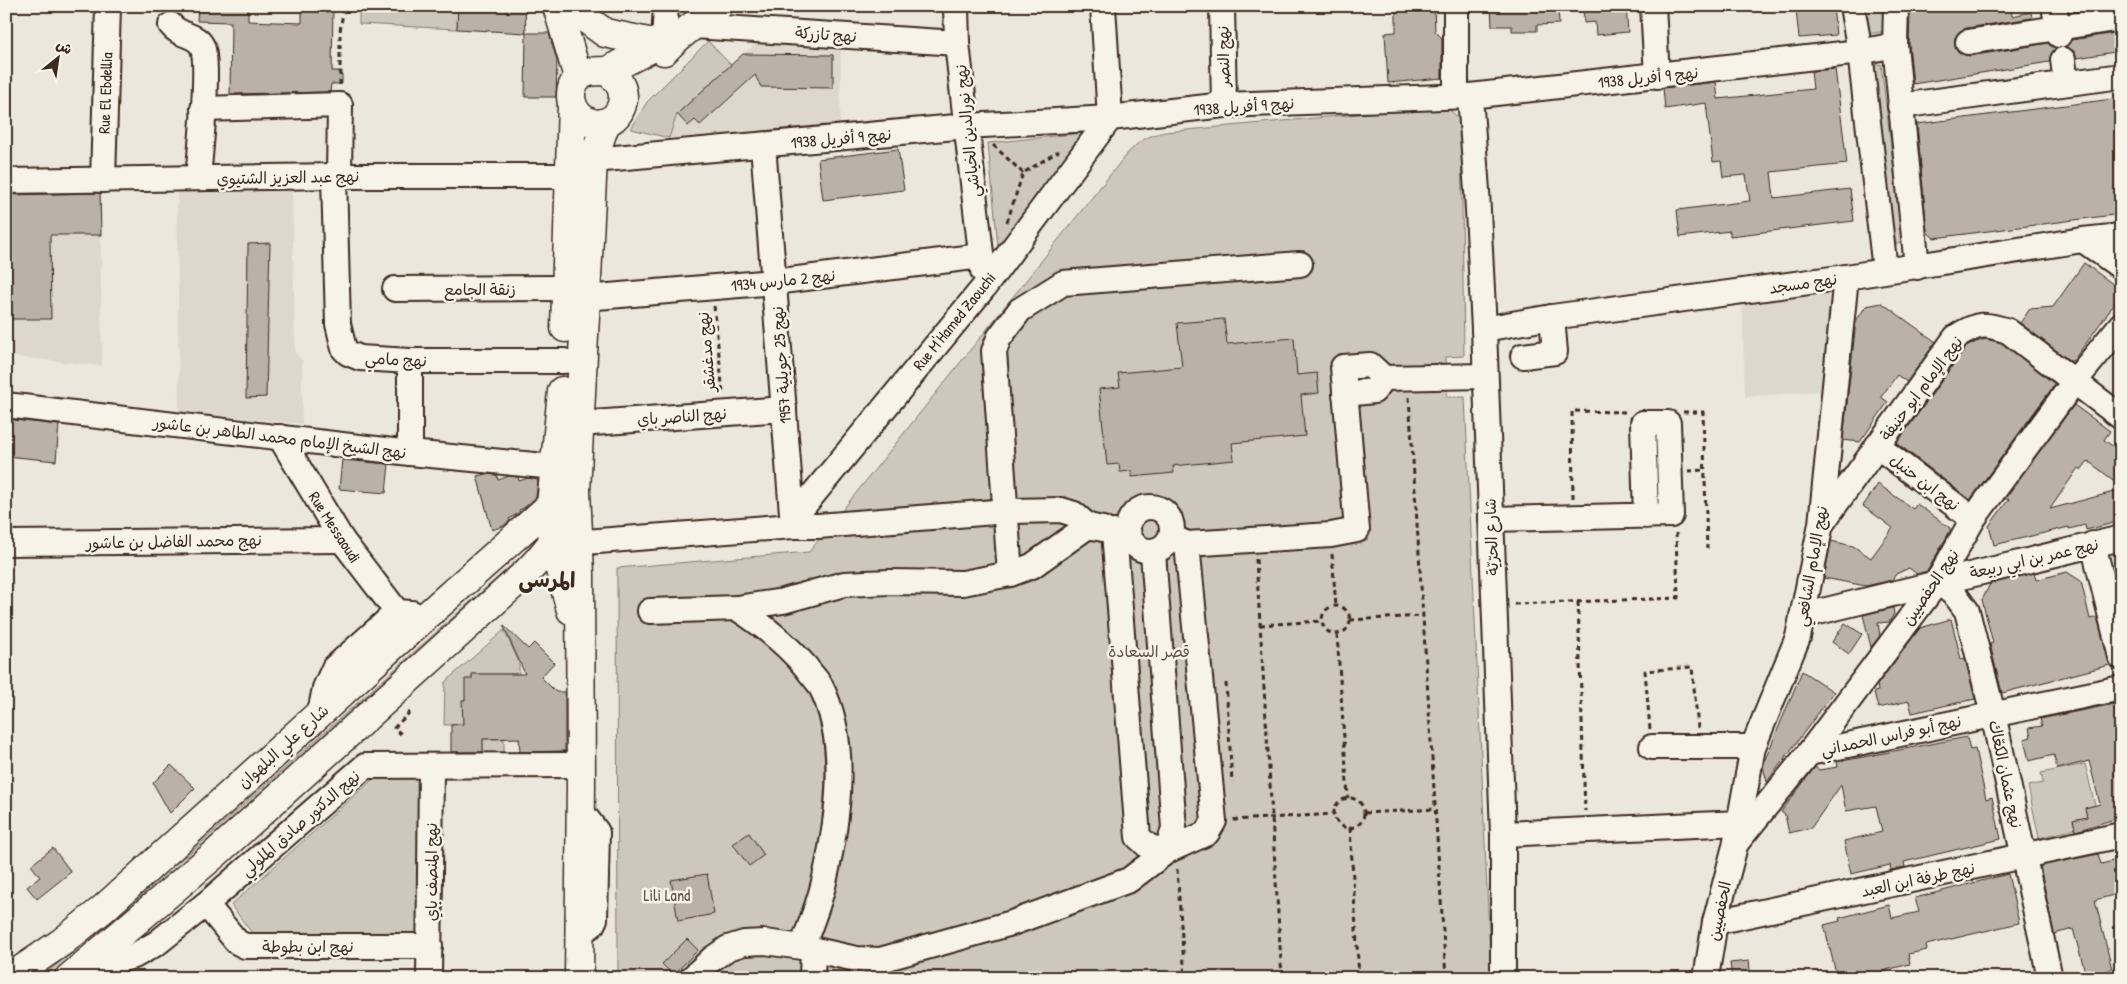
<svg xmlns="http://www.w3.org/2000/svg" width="2127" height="984" font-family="'Patrick Hand','Playpen Sans Arabic',sans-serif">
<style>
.built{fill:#ddd7cc}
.green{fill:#cec8bc;stroke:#84796d}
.building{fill:#bab2a7;stroke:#3b2a1e}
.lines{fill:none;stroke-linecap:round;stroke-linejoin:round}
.minor-casing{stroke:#3b2a1e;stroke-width:28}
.major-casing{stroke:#3b2a1e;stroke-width:31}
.path{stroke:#3b2a1e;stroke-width:3;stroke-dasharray:5 4;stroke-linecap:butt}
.minor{stroke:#f7f3e8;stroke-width:24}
.major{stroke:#f7f3e8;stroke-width:28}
.labels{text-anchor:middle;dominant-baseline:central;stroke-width:5;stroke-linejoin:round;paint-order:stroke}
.street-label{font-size:16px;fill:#3b2a1e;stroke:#f7f3e8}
.park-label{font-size:16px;fill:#605246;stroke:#f7f3e8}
.district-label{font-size:21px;font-weight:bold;fill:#3b2a1e;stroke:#f7f3e8}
</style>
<rect width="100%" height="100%" fill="#ece7dc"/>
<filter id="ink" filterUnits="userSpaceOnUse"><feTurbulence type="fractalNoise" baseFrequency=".02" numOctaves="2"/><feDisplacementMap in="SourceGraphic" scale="10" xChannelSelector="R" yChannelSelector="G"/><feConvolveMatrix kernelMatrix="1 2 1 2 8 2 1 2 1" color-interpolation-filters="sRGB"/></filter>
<g filter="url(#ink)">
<g class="built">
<path d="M755,44l86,5 -1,78 -171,11 8,-24z"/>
<path d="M292,184l3,169 7,7v64l-123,-12 -2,-224z"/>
<path d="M100,189l2,177 -96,-10v-166z"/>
<path d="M1834,286l-13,105 -76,6 -3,-99z"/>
</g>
<g class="green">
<path d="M359,6h99l-1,23 -98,-5z"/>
<path d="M1856,6h28l4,25 -28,4z"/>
<path d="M708,41l23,24 -54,49 -8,24 -38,-9 16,-27z"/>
<path d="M1881,64l22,179 -14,2 -22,-179z"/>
<path d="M1434,107c14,0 21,4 27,17l3,232 -19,1 2,40h18l26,581h-815l-3,-3 -3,3h-52l-1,-410 192,-16 317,-397c13,-14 20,-19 39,-23z"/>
<path d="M1093,132l-95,115 -10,-104z"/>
<path d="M534,539l6,5 -483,434h-16l109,-94 30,-32 5,5 342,-306 -4,-6z"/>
<path d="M504,630l15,32v12h-46l-8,26h-3l28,24 -46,1 1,-43z"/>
<rect x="483" y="739" width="21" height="19"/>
<path d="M2085,764l10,41 -10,3 2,9 -14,3 2,9 -36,9 -11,-52 15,-3 -2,-10z"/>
<path d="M420,771l4,162 -112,2 -60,-2 -21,-28 149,-132z"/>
</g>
<g class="building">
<path d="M198,6h50v15l54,2v-17h31l-1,65h10v13h-11l-1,8 -100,2 1,-72 -34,-1z"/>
<path d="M458,6h67l1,27 -69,-4z"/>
<path d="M1396,6h38l1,25 7,7v40l-54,5 -3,-50 11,-1z"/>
<path d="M1491,6h67l1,18 -22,1v6h-25v-5h-20z"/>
<path d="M1583,6h43l2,26 -32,3 -1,-13 -11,1z"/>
<path d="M1811,6h22l3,29 -37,3 -3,-28 16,-1z"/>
<path d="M1920,6h91l1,10 19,-4 1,6 -66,10 -6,3 -5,7v7l3,6 6,4 6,1 78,-13 9,5 -6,6 -2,8 -136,22 -4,-40 1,-30 11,-2z"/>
<path d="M2068,6h39l-38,6z"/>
<path d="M2121,32v19l-44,7 -3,-7 -9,-4 7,-7z"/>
<path d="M526,33h23l8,28 -1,36h-31z"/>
<path d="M743,54l90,1v33l-72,-1 -6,-12 -55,50 -5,-5 -7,6 -11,-12z"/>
<path d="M1835,69l12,95 -76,8 3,26 76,-9 4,32 -124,15v-5l-50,6 -3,-27 73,-9 -4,-26 -23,2 -2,-16 -8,1 -7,-59 -41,6 -2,-21 53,-6 2,17 95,-10 -2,-18z"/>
<path d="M2121,98v116l-187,24 -7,-6 -10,-108z"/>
<path d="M898,149l6,41 -81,10 -5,-41z"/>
<path d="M100,193l1,42h-51l1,84h-45v-124z"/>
<path d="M270,243l-4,154 -20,1 2,-154z"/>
<path d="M2084,263l37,27v5l-48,66h-3l-50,-38 10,-14 23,-2z"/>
<path d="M1882,303l54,39 -29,40 -10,-7 -16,22 7,5 -28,40 -17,-2 13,-119 10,-15z"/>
<path d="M1224,319l3,25 67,-6 3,37 20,-2 2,20 -18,2 4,41 -73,7 2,17 -61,6 1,7 -42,4v-6l-12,1 -1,-8 -12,1 -8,-76 21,-2 -2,-14 64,-6 -5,-44z"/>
<path d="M1986,339l16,4 53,41 -85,116 -73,-57 69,-96 10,-5z"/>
<path d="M2074,405l36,26 -6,9 17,12v34l-33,-25 -7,9 -3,-2 -28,41 71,-19v31l-35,9 -1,-5 -16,4v-2l-75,18 -5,-19 20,-27h-5z"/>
<path d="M6,419l53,6 -3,36 -50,-5z"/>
<path d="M342,460l47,4 -3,29 -47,-4z"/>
<path d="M485,474l12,1 1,5 11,-4 9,1 1,4 9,-3 10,2 -2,17 -12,11 -5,2 1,2 -11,7 1,2 -7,5 -11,4 -15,-54z"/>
<path d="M1878,484l35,25 4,-5 33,24v3l-21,37 -2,3 -10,3 -8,-6 -13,6 -4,6 -26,6 -42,-8 7,-37 22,5 18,12 22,-30 -30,-22z"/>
<path d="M2067,572l14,9 9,38 7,-2 13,48 -108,28 -12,-49 3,-1 -11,-43 8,-16 44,-11 2,7z"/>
<path d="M1893,608l1,6 -5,8 -11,1 2,13 -9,11 -8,-32z"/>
<path d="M1951,619l10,40 4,-1 10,41 -63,14 -3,-12 -31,7 -4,-16 4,-1 -1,-6 43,-57z"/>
<path d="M1845,623l17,11 -13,20 -17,-12z"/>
<path d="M503,625l25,24 6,-6 20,20 -13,14 15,15h9v59l-45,1 -1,-14 -36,1v13h-32v-27l12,-1 -1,-24h3v-21h7v-5h53z"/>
<path d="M1802,671l32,21 -67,90 -4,-15 2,-7z"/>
<path d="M2114,704l4,16h3v97l-45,14 -3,-11 14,-3 -2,-9 15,-4 -11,-43 -32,8 -3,-14 -25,6 -5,-22 7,-2 -2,-9 13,-2 -2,-7z"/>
<path d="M1967,737l3,13 5,-1 11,50 6,-2 9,42 -97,23 1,5 -14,3 -1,-5 -39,9 -7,-33 38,-9 -6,-26 -30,5 -5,-26 -30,43 -22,5 -4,-18 -4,-3 34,-45 4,3 19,-3 -1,-5z"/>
<path d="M171,765l24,23 -25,25 -17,-30z"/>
<path d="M749,833l15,22 -15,11 -16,-22z"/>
<path d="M53,848l18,24 -34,27 -10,-12 13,-10 -9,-12z"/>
<path d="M2098,854l3,10 20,-5v34l-26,7 17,69 -26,6 -13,-46 -19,5 -14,-68z"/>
<path d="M707,874l7,40 -36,7 -7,-41z"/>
<path d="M2008,874l11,49 -93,22 1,5 -19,4 2,10 -24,6 1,4 -14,4h-18l-1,-5 -17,4 -13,-52 16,-4 -1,-3 50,-13 3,13 27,-6 -4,-14z"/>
<path d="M687,939l11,11 -25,25 -11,-11z"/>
<path d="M1749,961l2,17h-19l-2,-15z"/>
</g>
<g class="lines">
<defs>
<g id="minor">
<path d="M666,6l-2,36 4,5"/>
<path d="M956,6l1,37 26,228"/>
<path d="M1222,6l2,99"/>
<path d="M1653,6l4,70"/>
<path d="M1852,6l8,46 25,218"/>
<path d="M1896,6l-1,39 22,222"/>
<path d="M2054,6l5,29"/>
<path d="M171,25c8,11 25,9 31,21 8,17 -2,109 -4,132"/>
<path d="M694,26l263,17"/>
<path d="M1968,42l153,-24"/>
<path d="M2063,60l3,23"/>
<path d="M1456,96v-90"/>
<path d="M1470,96l7,95 7,138 19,505v144"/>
<path d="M1900,106l221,-30"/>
<path d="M203,109l137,-4 -1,71"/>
<path d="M763,145l30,381"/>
<path d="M593,160l374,-34 143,-8 114,-13 246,-9 390,-44 35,-7"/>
<path d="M334,177l4,147 6,25 4,4 12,5 50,3h154"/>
<path d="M103,180l5,-174"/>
<path d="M6,181l333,-5h232"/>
<path d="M2083,240l38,27"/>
<path d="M395,289l171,-1"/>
<path d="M585,298l189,-16 207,-26"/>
<path d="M1484,329l68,-12 294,-40 237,-37 38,-4"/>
<path d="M1523,356l32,-4 -3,-35"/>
<path d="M1345,394l29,-3 10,-13"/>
<path d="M6,405l404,48 145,14"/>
<path d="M579,424l205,-15"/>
<path d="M280,437l62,103 55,72"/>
<path d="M1877,446l96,73"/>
<path d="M410,453v-92"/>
<circle cx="1150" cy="529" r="22"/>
<path d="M1491,519l180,-4 -3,-92h-25l3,93"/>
<path d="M792,520l193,-234 125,-168 -7,-112"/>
<path d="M1822,523l134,-186c22,-14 28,-14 52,-6l113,86"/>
<path d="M1114,532l24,305 11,10 18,4 40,-18 7,-12 -27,-277"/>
<path d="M1172,537l15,7 144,-9 26,-5 -14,-163 27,-2 14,13 101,-2"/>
<path d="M6,543l336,-3"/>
<path d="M559,544l234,-18h25l189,-15 54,-1 13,4 14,12"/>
<path d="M2093,544l28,113"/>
<path d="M1010,574l-16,-223 5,-13 21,-28 43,-27 237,-19"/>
<path d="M1938,581l18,15 11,15 26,103 57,264"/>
<path d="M737,608c26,17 49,35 69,59 4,6 10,12 14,18 30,57 18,137 4,197 -5,22 -14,44 -22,65"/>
<path d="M650,611l87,-3 46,-7 61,-17 45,-2 74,1 47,-9 22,-8 56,-40 15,3"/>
<path d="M1802,616l319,-78"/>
<path d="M320,713l5,-25 9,-20 63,-56 15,1"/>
<path d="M1652,747h101"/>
<path d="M1809,753l312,-65"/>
<path d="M1503,834l236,-11"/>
<path d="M1737,842l72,-89 129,-172 35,-62 101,-137 47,-57"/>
<path d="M206,904l31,38 8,4h185"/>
<path d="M1715,922l406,-87"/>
<path d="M579,933l13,-8 3,-6 2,-87 -16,-21"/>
<path d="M76,972l58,-16 23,-13 49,-39 159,-138 216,-1"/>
<path d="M429,978l2,-211"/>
<path d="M692,978l20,-19 16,-11 16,-5 21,-1 37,5 54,12 24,1 132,-37 117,-43 38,-29 7,-23 -21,-275"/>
<path d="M812,978l1,-28"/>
<path d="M1706,978l9,-56 20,-76 18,-99 45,-110 23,-113 25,-247"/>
</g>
<g id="major">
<path d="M557,6l21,71"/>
<path d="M571,8l34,25 53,11"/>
<path d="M664,51l12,-12 42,-33"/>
<path d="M605,71c34,16 15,62 -16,51 -18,-7 -24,-31 -11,-44 9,-9 18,-6 28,-7 5,-1 10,-5 14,-7 19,-9 36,-20 56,-25"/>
<path d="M565,328l7,-224"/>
<path d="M562,391l-11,114 2,40 18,65"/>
<path d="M9,978l53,-36 41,-33 217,-196 67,-62 164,-146"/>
<path d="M69,978l146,-124 312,-282c21,-22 37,-42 46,-72"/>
<path d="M579,978l2,-193 -1,-211 -4,-83 17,-331 13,-38"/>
</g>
</defs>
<use href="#minor" class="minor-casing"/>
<use href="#major" class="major-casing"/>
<g class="path">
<path d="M340,85v-54l4,-25"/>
<path d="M993,145l30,28"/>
<path d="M1007,222l16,-49 36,-22"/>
<path d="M714,306l9,88"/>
<path d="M1409,397l37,581"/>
<path d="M1683,412h20l4,137"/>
<path d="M1688,471l16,-1"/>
<path d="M1573,498l-1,-87 54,1"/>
<path d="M1332,554l4,53"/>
<path d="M1256,559l26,419"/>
<path d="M1578,602l7,209"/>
<path d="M1514,604l164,-6 -2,-65"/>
<circle cx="1336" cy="620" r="14"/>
<path d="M1350,620l73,-4"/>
<path d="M1260,625l62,-4"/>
<path d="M1337,634l11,164"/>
<path d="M1226,683l6,99"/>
<path d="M1650,729l-5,-58 47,-4 6,61"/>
<path d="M401,734l-7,-6 15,-15 -3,-3"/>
<circle cx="1349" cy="813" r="15"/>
<path d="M1364,813l71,-4"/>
<path d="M1235,818v2l99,-6"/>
<path d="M1350,828l9,150"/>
<path d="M1177,869l8,109"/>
</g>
<use href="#minor" class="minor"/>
<use href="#major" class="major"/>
</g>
</g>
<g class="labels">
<g class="street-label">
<text transform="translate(826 34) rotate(4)">نهج تازركة</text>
<text transform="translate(1223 56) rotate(-91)">نهج النصر</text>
<text transform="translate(1648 77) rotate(-6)">نهج 9 أفريل 1938</text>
<text transform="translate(105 93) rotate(-88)">Rue El Ebdellia</text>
<text transform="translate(1244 106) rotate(-4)">نهج 9 أفريل 1938</text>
<text transform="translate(967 131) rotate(-96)">نهج نورالدين الخياشي</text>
<text transform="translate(841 138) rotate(-5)">نهج 9 أفريل 1938</text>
<text transform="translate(288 177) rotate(-1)">نهج عبد العزيز الشتيوي</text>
<text transform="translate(783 280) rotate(-6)">نهج 2 مارس 1934</text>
<text transform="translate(1803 283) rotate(-8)">نهج مسجد</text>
<text x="480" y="289">زنقة الجامع</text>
<text transform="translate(954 321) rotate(-51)">Rue M'Hamed Zaouchi</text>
<text transform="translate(706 352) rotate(-95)">نهج مدغشقر</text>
<text transform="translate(396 359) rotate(3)">نهج مامي</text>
<text transform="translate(781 365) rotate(-94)">نهج 25 جويلية 1957</text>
<text transform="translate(1921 388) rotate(-53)">نهج الإمام ابو حنيفة</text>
<text transform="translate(682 416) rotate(-4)">نهج الناصر باي</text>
<text transform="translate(280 437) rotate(7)">نهج الشيخ الإمام محمد الطاهر بن عاشور</text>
<text transform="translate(1925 482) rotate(37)">نهج ابن حنبل</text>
<text transform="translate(335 527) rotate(57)">Rue Messaoudi</text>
<text transform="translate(1491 537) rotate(-92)">شارع الحرّيّة</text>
<text transform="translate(174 541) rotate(-1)">نهج محمد الفاضل بن عاشور</text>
<text transform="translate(2034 558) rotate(-13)">نهج عمر بن ابي ربيعة</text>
<text transform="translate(1811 566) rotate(-80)">نهج الإمام الشافعي</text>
<text transform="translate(1930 587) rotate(-56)">نهج الحفصيين</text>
<text transform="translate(1891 735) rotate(-12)">نهج أبو فراس الحمداني</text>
<text transform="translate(283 746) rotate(-42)">شارع علي البلهوان</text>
<text transform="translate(2006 774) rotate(78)">نهج عثمان الكعّاك</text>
<text transform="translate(300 823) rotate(-41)">نهج الدكتور صادق الملولي</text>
<text transform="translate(431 872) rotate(-90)">نهج المنصف باي</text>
<text transform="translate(1918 879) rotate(-12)">نهج طرفة ابن العبد</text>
<text transform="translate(1719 911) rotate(-78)">الحفصيين</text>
<text x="308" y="946">نهج ابن بطوطة</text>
</g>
<g class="park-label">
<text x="1149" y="651">قصر السعادة</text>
<text x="667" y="895">Lili Land</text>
</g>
<g class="district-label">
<text x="547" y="579">المرسى</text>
</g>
</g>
<rect width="2127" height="984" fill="none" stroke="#f7f3e8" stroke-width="25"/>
<rect x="12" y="12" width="2102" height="959" fill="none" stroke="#3b2a1e" stroke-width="2" filter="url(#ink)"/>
<g transform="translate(58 58) rotate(30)" stroke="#f7f3e8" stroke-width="4" paint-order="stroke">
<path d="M0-4L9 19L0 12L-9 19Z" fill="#3b2a1e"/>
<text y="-8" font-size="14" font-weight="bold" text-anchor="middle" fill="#3b2a1e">ش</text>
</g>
</svg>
